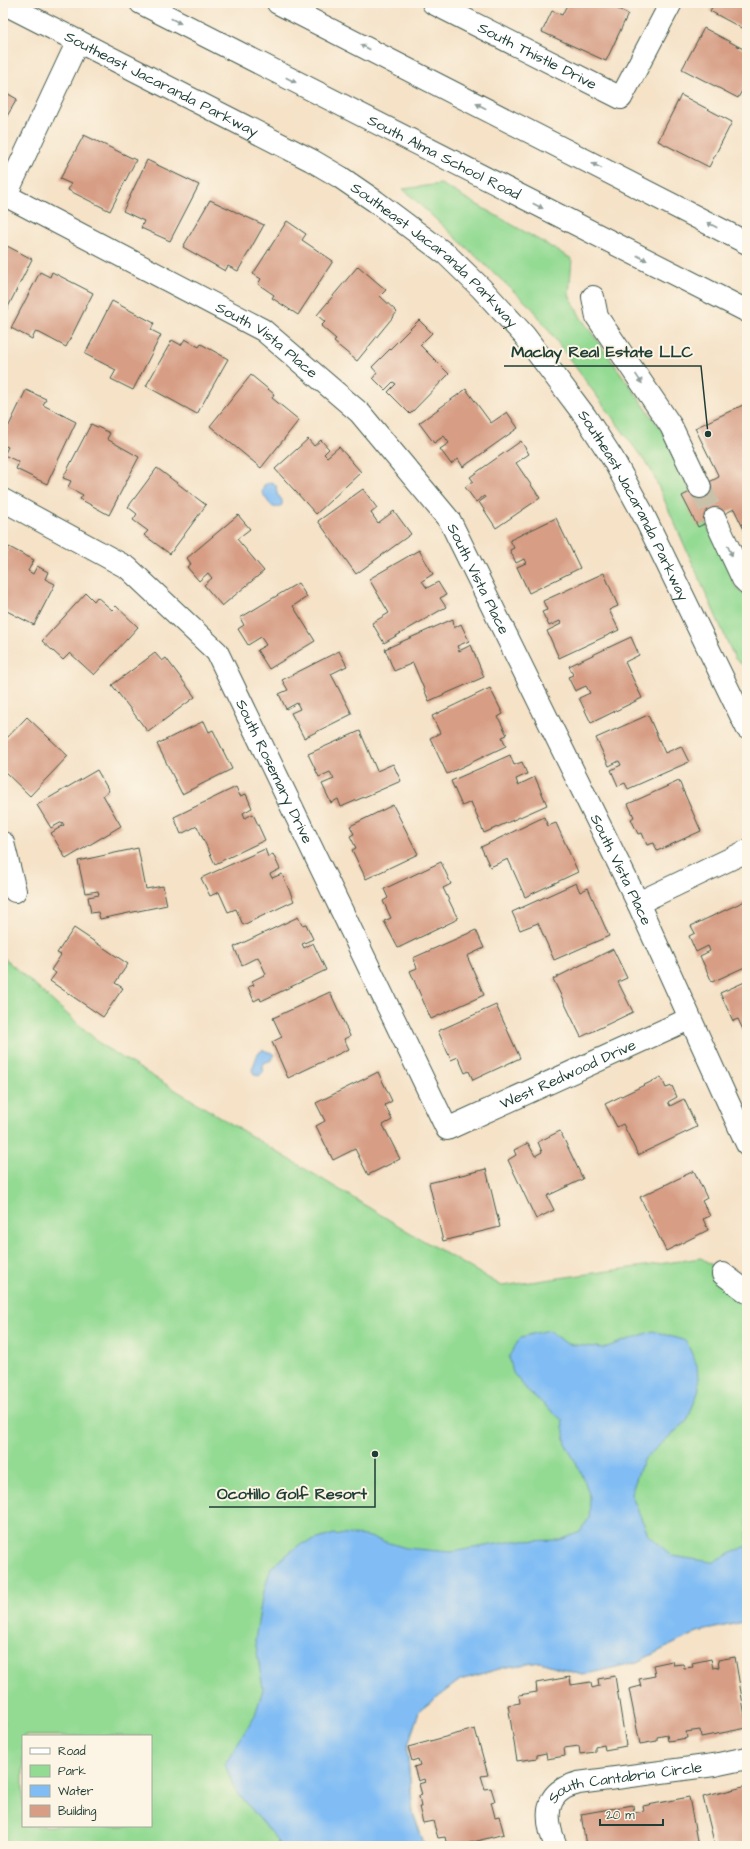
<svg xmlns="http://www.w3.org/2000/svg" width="750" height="1849" font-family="'Architects Daughter',sans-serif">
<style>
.green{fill:#93da93;stroke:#598c64;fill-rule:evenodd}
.water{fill:#81bdf4;stroke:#507d94}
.building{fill:#d79e85}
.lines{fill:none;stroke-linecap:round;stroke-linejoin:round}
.minor-tunnel{stroke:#cac1aa;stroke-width:22;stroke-dasharray:22 11;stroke-linecap:butt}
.minor-casing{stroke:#3f564a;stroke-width:24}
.major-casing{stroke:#3f564a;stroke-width:24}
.minor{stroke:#fff;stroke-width:22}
.major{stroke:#fff;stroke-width:22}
.oneway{fill:#8f9e9a}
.labels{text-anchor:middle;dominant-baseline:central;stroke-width:4;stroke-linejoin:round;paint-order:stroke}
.street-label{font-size:15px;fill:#1f3d34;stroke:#fcf5e5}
.leader{fill:none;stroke:#1f3d34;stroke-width:1.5}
.callout-dot{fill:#1f3d34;stroke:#fcf5e5;stroke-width:1.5}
.callout-label{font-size:16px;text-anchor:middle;font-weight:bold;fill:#1f3d34;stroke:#fcf5e5;stroke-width:4;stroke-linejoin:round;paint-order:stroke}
</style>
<rect width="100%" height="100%" fill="#fcf5e5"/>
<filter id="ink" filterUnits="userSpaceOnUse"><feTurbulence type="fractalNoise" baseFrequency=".025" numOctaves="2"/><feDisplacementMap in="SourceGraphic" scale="8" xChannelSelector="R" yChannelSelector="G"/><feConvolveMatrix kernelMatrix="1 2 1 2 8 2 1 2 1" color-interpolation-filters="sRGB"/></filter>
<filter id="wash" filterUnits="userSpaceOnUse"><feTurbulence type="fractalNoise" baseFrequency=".012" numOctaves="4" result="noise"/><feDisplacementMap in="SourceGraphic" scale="16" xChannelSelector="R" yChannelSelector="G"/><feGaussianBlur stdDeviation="0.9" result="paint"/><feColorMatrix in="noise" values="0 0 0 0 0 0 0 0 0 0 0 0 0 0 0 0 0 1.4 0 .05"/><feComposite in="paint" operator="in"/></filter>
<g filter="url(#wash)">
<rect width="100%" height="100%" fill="#f5e2c7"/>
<g class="green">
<path d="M441,184l131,75 -3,36 12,23 82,114 74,157 10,7v72l-12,-9 -84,-189 -118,-161 -130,-120z"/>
<path d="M3,957l100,89 316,192 83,48 199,-28 46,29v334l-50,11 -60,30 -55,13 -42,-13 -34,5 -46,13 -41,31 -12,37 6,65 12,33h-422zM23,1736h128v90h-128z"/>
</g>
<g class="water">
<path d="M271,482l5,3 1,9 5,6v5c-10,8 -14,-5 -20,-12l2,-8z"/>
<path d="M263,1050l9,3 2,2 -2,5 -8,3 -2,5 2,3 -5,5 -5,-2 -2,-4 6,-17z"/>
<path d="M549,1330l18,14 37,4 49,-17 33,10 11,24 2,25 -12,31 -44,39 -12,34 17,40 24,22 39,6 36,-16v75l-50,11 -60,30 -55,13 -42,-13 -34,5 -46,13 -41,31 -12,37 6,65 12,33h-146l-2,-6 -43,-52 -9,-24 30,-49 8,-26 -8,-49 7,-42 9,-31 28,-22 35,-11 32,2 40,12 45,4 63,-11 46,-1 20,-8 9,-14 1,-21 -8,-23 -16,-29 -4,-25 -35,-30 -14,-17 -4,-17 12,-19z"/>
</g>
<g id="blocks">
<g class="building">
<path d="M568,3h38l22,11 -22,47 -64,-29 10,-21 10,4z"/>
<path d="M714,3h33v28l-37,-20z"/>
<path d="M704,28l43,23v30l-9,17 -56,-29z"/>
<path d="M3,91l14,8 -14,24z"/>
<path d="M681,95l51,27 -23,45 -51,-26z"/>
<path d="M84,135l52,25 -26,51 -42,-21 3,-6 -11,-5z"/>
<path d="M147,160l52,25 -29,56 -29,-13 3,-7 -21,-10z"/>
<path d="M210,200l54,25 -26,46 -10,-5 -3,5 -42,-24z"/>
<path d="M287,221l19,13 -4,6 31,21 -35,54 -26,-17 2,-3 -16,-11 3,-5 -8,-5z"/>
<path d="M7,246l25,13 -27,54 -2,-2v-57z"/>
<path d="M358,266l28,24 -6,6 17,16 -40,49 -23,-19 2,-3 -15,-13 4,-4 -8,-7z"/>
<path d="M40,272l10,5 2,-5 41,21 -27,54 -30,-16 -4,8 -21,-11z"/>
<path d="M112,301l42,22 -3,7 10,5 -28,55 -22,-11 5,-9 -31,-16z"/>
<path d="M419,320l13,13 -12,12 29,29 -39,40 -22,-22 8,-8 -3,-2 -8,8 -12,-12 4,-5 -5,-6z"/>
<path d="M185,339l14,8 2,-3 27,15 -31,55 -51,-28 26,-46 9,5z"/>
<path d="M251,375l23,19 -2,4 27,22 -38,48 -51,-42z"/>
<path d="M466,389l25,34 16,-11 11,16 -55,39 -5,-8 -7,5 -11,-15 9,-6 -5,-7 -10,7 -15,-20z"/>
<path d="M26,390l20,9 -3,6 33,17 -29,62 -31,-15 3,-7 -15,-7 4,-8 -5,-2v-7z"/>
<path d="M747,403v133l-13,-27 -36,18 -16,-31 37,-19 -24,-49z"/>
<path d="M91,424l19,9 -3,6 32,18 -30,58 -29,-16 3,-4 -15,-8 3,-6 -8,-3z"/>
<path d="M308,439l6,7 7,-6 8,9 -5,5 3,3 12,-10 22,25 -45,42 -41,-45z"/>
<path d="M521,441l8,13 -13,9 24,35 -44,30 -17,-26 6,-4 -1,-2 -8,6 -11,-15 8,-6 -3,-4z"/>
<path d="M157,468l49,37 -36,49 -26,-19 4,-4 -15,-11 4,-6 -9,-7z"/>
<path d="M363,489l14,19 -6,5 7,10 16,-12 17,23 -55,40 -38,-53z"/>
<path d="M238,515l12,14 -13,10 27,32 -42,35 -18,-21 8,-7 -4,-5 -9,8 -12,-14 4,-3 -4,-6z"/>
<path d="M556,518l24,50 -51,25 -12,-26 9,-4 -2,-4 -8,4 -6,-13 4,-2 -4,-8z"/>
<path d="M9,547l25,13 -6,11 5,3 4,-8 11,6 -3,7 10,5 -21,41 -31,-16v-51z"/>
<path d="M419,550l14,24 -11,7 5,7 11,-6 8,13 -6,3 6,9 -62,36 -12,-20 17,-10 -20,-34z"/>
<path d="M604,573l14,33 -9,4 10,20 -60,28 -12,-27 14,-7 -1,-3 -11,5 -7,-14 5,-2 -4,-9z"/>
<path d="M298,583l9,14 -14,9 22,35 -46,28 -12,-19 9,-5 -5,-8 -13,8 -10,-16 6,-4 -4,-7z"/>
<path d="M86,593l8,8 3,-4 15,13 4,-4 22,21 -44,48 -24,-22 -7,7 -21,-19z"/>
<path d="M453,619l1,9 7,-4 8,17 -12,5 2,5 12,-6 13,32 -55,24 -16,-38 -19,8 -9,-22z"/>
<path d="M631,637l8,18 -14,7 17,36 -51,25 -12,-25 11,-5 -4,-7 -11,5 -7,-14 5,-2 -4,-9z"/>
<path d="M339,651l8,15 -16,8 21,40 -48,24 -13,-25 9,-4 -3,-6 -11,6 -7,-15 9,-4 -6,-10z"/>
<path d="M155,653l7,8 4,-3 29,39 -47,35 -36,-47z"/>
<path d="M490,688l13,26 -5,3 9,18 -5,2 4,9 -59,28 -17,-36 10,-5 -8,-17z"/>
<path d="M648,715l17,38 16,-7 8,16 -61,27 -3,-6 -7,3 -7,-16 10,-5 -2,-4 -10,5 -13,-28z"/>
<path d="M27,717l41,39 -38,40 -27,-26v-28z"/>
<path d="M204,721l5,11 4,-2 19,39 -50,25 -25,-50z"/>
<path d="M360,731l17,40 16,-7 8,17 -60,26 -3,-8 -7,4 -9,-19 12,-5 -4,-7 -11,5 -11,-23z"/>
<path d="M510,755l4,10 8,-3 5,12 -11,5 2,6 17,-8 12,28 -63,28 -13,-31 -9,4 -11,-25z"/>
<path d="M97,770l12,21 -6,4 18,31 -55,33 -15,-26 13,-8 -2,-3 -11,6 -14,-23z"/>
<path d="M679,781l22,50 -44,20 -3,-8 -7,2 -5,-12 -4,1 -7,-15 3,-2 -6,-13z"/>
<path d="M236,787l4,9 6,-2 6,14 -9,5 2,5 8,-4 12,26 -50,24 -18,-38 -16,8 -7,-17z"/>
<path d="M393,805l25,49 -52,25 -14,-29 4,-2 -6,-12 4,-2 -4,-8z"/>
<path d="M544,817l4,9 8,-3 22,49 -53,25 -17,-38 -18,8 -9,-20z"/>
<path d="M138,848l8,41 17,-3 4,19 -67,14 -2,-7 -7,1 -3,-16 11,-2 -1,-4 -13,2 -7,-32z"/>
<path d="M265,849l3,8 5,-3 7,15 -10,5 2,4 10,-4 12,27 -51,24 -7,-16 -8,3 -9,-20 -9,4 -9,-18z"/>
<path d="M441,862l10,22 -8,4 15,31 -60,29 -14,-27 7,-3 -8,-17 5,-3 -4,-9z"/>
<path d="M576,883l4,9 8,-4 21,48 -55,24 -16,-37 -18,7 -8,-18z"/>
<path d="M747,900v66l-35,16 -12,-26 10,-5 -2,-5 -12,6 -7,-16 6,-3 -4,-7z"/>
<path d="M298,917l4,8 4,-1 7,15 -11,5 2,4 9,-5 13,27 -65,31 -1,-3 -6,3 -6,-14 6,-2 -2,-4 14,-7 -8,-17 -16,8 -8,-18z"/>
<path d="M74,928l54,36 -13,19 8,5 -20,29 -53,-36 6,-8 -5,-3 10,-15 -4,-2z"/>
<path d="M476,930l8,18 -17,8 17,39 -53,24 -21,-48 7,-3 -4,-10z"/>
<path d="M613,949l14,29 -9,4 15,30 -52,25 -28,-58z"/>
<path d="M747,981v52l-2,1 -7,-15 -5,2 -13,-28z"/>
<path d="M330,992l20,44 -6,3 5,10 -61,29 -16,-36 10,-5 -9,-19z"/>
<path d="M496,1005l24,53 -47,22 -4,-9 -4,2 -7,-16 -7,3 -13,-29z"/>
<path d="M378,1072l14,29 -7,4 7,15 -9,5 17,34 -32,16 -13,-26 -22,11 -17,-34 9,-5 -9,-18z"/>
<path d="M661,1077l5,11 6,-2 5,11 -9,5 2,4 14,-7 13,28 -59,28 -15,-31 -6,3 -12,-23z"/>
<path d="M560,1131l23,48 -36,17 7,14 -18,9 -28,-59 8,-5 -2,-5 14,-7 7,13 7,-4 -4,-10z"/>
<path d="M486,1169l14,58 -57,14 -14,-58z"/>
<path d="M694,1171l13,27 -5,3 8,15 -7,3 5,11 -42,21 -26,-54z"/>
<path d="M735,1657l12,71 -46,9 -1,-7 -14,2 1,6 -19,3 -1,-6 -10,2v4l-17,3 -11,-55 12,-3 -2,-7 16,-3 -2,-11 19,-4 1,4 10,-1 1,4 9,-1 -1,-4 19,-4 2,9 6,-1 -1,-7z"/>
<path d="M615,1676l11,70 -21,4 -1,-5 -9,2v5l-15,2 -1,-8 -15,2 1,8 -18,3 -1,-6 -9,2v3l-20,3 -9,-56 12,-2 -1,-8 18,-3 -1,-9 34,-6 1,8 20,-3 1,6 7,-2 -1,-7z"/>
<path d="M475,1729l13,46 -7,1 4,13 6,-1 4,13 -4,1 4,15 4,-1 5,18 -46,12h-11l-2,-9 -7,1 -5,-17 -10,2 -4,-16h2l-2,-11 3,-1 -3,-11 6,-2 -1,-3 -6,2 -4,-14 6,-2 -2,-6 -6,2 -4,-14z"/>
<path d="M747,1786v60h-32l-12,-49z"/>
<path d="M689,1797l9,49h-112l-5,-32 52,-9 1,8 10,-2 -1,-5z"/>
<path d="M516,1842l2,4h-11z"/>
</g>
</g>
</g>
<g filter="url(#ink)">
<use href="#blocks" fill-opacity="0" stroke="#3f564a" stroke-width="1"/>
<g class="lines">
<path class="minor-tunnel" d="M700,487l15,32"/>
<defs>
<g id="minor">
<path id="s1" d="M3,3l308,157 29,17 35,24 72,54 34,33 43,47 31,41 30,40 28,43 30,55 104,214"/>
<path id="s2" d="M433,3l188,95 50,-95"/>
<path id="s3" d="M3,194l260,136 97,83 90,108 188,382 109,241"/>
<path d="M6,195l72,-154"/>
<path d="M593,297l4,20 74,109 29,61"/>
<path id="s4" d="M3,500l125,68 89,84 230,477 242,-110"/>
<path d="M715,519l28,60 4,4"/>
<path d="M3,843l12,48"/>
<path d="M638,903l109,-52"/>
<path d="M723,1274l24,18"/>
<path id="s5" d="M556,1846c-8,-18 -14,-45 7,-57 4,-3 10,-4 15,-6l136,-18 33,-7"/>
</g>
<g id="major">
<path id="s6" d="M141,3l606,308"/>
<path d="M278,3l469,240"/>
</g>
</defs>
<use href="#minor" class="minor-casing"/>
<use href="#major" class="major-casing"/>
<use href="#minor" class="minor"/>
<use href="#major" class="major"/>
</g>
<defs><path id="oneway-solid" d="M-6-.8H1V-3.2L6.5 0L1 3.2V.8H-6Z"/></defs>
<g class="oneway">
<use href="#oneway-solid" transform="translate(176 21) rotate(27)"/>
<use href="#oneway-solid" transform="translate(365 47) rotate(-153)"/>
<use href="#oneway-solid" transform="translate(291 80) rotate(27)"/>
<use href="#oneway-solid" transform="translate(481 106) rotate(-153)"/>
<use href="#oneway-solid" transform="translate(597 166) rotate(-153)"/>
<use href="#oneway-solid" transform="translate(538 206) rotate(27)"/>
<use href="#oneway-solid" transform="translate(712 225) rotate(-153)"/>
<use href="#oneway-solid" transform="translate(642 258) rotate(27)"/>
<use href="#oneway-solid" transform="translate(639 379) rotate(56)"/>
<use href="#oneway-solid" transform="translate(730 551) rotate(65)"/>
</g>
</g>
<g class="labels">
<g class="street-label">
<text stroke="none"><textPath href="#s2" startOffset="117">South Thistle Drive</textPath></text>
<text stroke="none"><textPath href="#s1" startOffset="178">Southeast Jacaranda Parkway</textPath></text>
<text stroke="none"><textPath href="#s6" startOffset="340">South Alma School Road</textPath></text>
<text stroke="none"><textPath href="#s1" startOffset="502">Southeast Jacaranda Parkway</textPath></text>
<text stroke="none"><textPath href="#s3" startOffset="302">South Vista Place</textPath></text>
<text stroke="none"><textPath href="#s1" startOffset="826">Southeast Jacaranda Parkway</textPath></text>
<text stroke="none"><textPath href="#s3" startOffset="626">South Vista Place</textPath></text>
<text stroke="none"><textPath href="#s4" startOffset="397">South Rosemary Drive</textPath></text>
<text stroke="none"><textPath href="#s3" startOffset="950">South Vista Place</textPath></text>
<text stroke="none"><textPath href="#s4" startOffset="927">West Redwood Drive</textPath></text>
<text stroke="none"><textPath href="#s5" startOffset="125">South Cantabria Circle</textPath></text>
</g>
</g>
<path class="leader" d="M708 434L701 366H504M375 1454L375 1507H209"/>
<g class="callout-dot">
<circle cx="708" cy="434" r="4"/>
<circle cx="375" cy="1454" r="4"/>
</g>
<g class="callout-label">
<text x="602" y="357">Maclay Real Estate LLC</text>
<text x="292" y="1499">Ocotillo Golf Resort</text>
</g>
<rect width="750" height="1849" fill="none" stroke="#fcf5e5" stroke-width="16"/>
<rect x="22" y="1735" width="130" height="92" fill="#fcf5e5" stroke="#a4ab9e"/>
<rect x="30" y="1748" width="20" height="6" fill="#ffffff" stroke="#a4ab9e"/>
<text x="58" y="1755" font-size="12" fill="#1f3d34">Road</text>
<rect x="30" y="1765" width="20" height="12" fill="#93da93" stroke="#a4ab9e"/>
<text x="58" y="1775" font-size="12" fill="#1f3d34">Park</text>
<rect x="30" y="1785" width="20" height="12" fill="#81bdf4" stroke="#a4ab9e"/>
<text x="58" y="1795" font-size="12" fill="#1f3d34">Water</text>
<rect x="30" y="1805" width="20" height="12" fill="#d79e85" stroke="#a4ab9e"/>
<text x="58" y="1815" font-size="12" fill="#1f3d34">Building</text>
<path d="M600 1819v6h63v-6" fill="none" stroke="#1f3d34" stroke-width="2"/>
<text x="606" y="1819" font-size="12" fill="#1f3d34" stroke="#fcf5e5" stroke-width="3" paint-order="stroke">20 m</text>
</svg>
